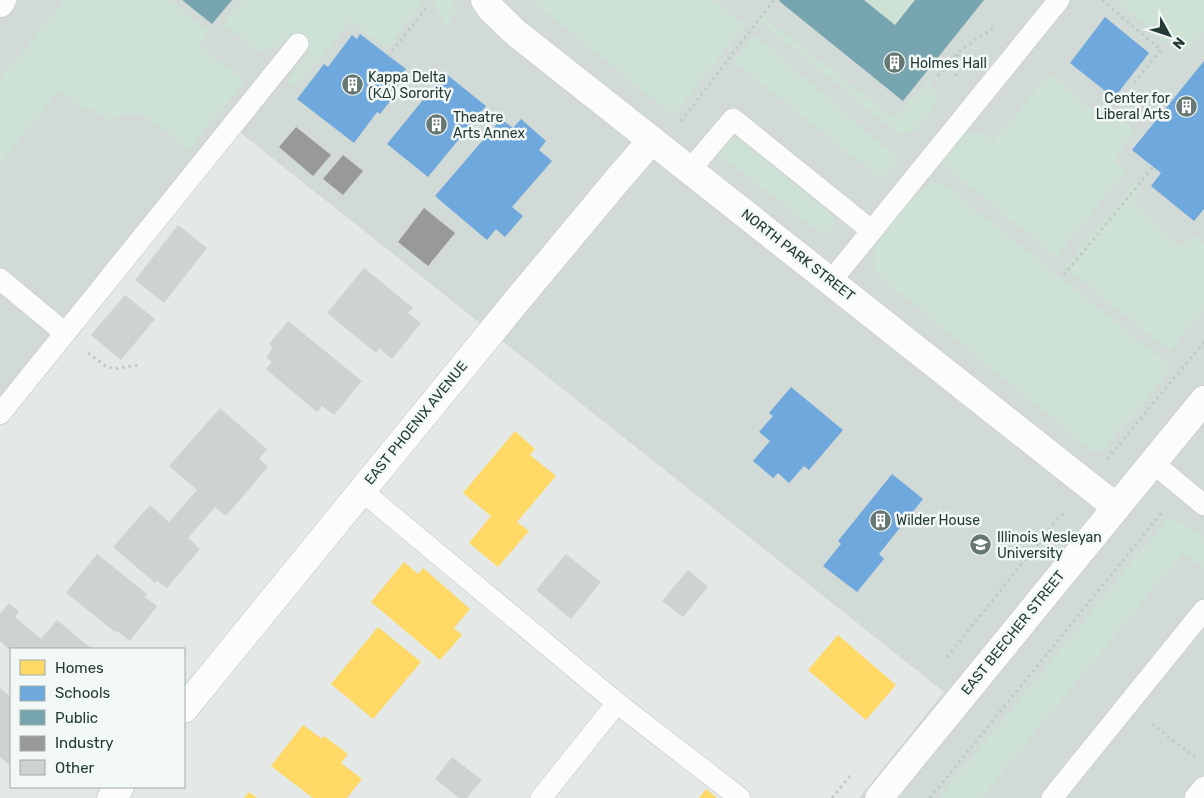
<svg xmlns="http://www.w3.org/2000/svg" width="1204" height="798" font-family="Rubik,sans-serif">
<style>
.built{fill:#d2dad7}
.green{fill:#cee1d5}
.homes{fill:#ffd966}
.schools{fill:#6fa8dc}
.public{fill:#76a5af}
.industry{fill:#999}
.building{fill:#ced2d1}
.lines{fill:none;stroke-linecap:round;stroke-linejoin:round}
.lane-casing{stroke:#c1c6c4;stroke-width:22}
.street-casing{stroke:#c1c6c4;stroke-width:29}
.path{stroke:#c1c9c5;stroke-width:3;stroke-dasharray:2.5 4;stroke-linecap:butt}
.lane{stroke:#fbfcfb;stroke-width:21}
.street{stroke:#fbfcfb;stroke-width:28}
.labels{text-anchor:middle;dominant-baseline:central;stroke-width:5;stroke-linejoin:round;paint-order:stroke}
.poi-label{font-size:14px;fill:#233a35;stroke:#f2f8f5;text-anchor:start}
.street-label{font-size:14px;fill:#233a35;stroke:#f2f8f5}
</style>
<rect width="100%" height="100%" fill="#e4e9e7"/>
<path class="built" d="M0,0h1204v798h-345l85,-106 -712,-566 -232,271z"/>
<g class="green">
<path d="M64,0h106l39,31 -10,15 46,35 -56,69 -43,-34 -20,-2 -19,6 -16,-12 -7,2 -25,-19 -59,72v-84z"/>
<path d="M242,0h179l1,4 -35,44 -36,-26 -56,65 -8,-6 23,-27 -23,-16 -11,9 -20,4 -33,-27z"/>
<path d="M432,0h19l7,10 -12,17z"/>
<path d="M531,0h183l31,25 -72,91z"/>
<path d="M864,0h51l-20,25z"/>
<path d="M1117,0h87v31l-16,19 -14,-11 -7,6z"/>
<path d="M762,16l132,102 34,-37 8,10v11l-7,14 -12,14 -18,5 -140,-115z"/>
<path d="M755,35l144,124 -18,20 -148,-118z"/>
<path d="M1049,74l49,40 9,-5 27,21 -20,31 12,10 -70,86 -112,-92 -2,-13c11,-15 20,-18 38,-20l13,10z"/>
<path d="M739,139l94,77 1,12 -11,7 -104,-80 3,-14z"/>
<path d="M1136,182l5,6 -9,14 47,44 15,-11 10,9v66l-34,41 -106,-84z"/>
<path d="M933,183l12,2 228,183 -72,84 -9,-1 -214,-176 -5,-9 2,-16 6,-16 37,-42z"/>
<path d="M1169,517l28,14 7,8v29l-21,-15 -202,245h-42z"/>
</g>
<g class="homes">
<path d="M515,431l20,18 -5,6 26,21 -39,46 12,9 -31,36 -29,-24 22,-27 -28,-23z"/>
<path d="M404,562l14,12 5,-6 47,41 -16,19 8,7 -22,25 -69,-58z"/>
<path d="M378,627l43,35 -48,57 -42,-35z"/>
<path d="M838,635l58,50 -30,35 -58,-50z"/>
<path d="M303,725l19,14 2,-3 24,18 -7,9 21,16 -15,19h-34l-42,-32z"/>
<path d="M706,789l11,9h-18z"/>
<path d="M249,792l8,6h-13z"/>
</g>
<g class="schools">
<path d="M1105,17l44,36 -35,45 -44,-35z"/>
<path d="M360,34l46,35 -4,5 2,2 -9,13 3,2 -18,23 -3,-2 -23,31 -57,-44 27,-35 4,3 24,-32 5,4z"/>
<path d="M1204,61v148l-10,12 -43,-35 10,-13 -29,-23z"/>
<path d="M445,73l41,33 -58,71 -41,-33z"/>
<path d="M501,119l12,9 8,-9 25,22 -7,9 13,11 -40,46 11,9 -18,21 -9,-8 -9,11 -52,-44z"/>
<path d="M791,387l52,43 -34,40 -5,-4 -15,17 -11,-10 -5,5 -20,-17 17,-20 -11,-9 14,-16 -4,-3z"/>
<path d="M892,474l31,25 -44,55 5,5 -27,33 -34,-26 18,-22 -3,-3z"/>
</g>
<g class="public">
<path d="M182,0h50l-20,24z"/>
<path d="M780,0h84l31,25 20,-25h69l-81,101 -124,-100z"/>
</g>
<g class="industry">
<path d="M296,127l35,28 -18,21 -34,-29z"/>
<path d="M343,155l20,16 -20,24 -20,-16z"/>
<path d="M424,208l31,25 -27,33 -30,-24z"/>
</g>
<g class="building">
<path d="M178,225l29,23 -43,55 -29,-23z"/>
<path d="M364,268l49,40 -5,5 13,10 -29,36 -13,-11 -3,5 -49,-40z"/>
<path d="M125,295l30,24 -34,41 -30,-25z"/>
<path d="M288,321l74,60 -28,34 -12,-9 -5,6 -51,-43 6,-7 -6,-5 7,-9 -4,-4z"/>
<path d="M220,408l47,41 -8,10 9,8 -42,49 -11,-9 -27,31 12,11 -33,39 -10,-7 -2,2 -42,-36 37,-42 19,17 28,-32 -28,-24z"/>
<path d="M97,554l50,40 -2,3 12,9 -27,35 -13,-10 -2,1 -49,-39z"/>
<path d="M566,554l35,28 -30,37 -35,-29z"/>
<path d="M688,570l20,17 -25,30 -21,-16z"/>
<path d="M9,603l10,9 -4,5 26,22 16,-19 35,29h-81v2l-11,-10v-27z"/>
<path d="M0,688l11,9v69l-11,-9z"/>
<path d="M452,757l30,23 -15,18h-8l-24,-19z"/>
</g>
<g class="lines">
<defs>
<g id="lane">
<path d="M690,170l43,-51 139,112"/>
<path d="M0,279l65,54"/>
<path d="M831,281l228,-281"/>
<path d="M0,414l298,-370"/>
<path d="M1152,462l52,43"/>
<path d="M362,491l255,212 -76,95"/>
<path d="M617,703l123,95"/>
<path d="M1052,798l152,-188"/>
<path d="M1195,798l9,-11"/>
</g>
<g id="street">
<path d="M485,0l6,9 25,24 600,474"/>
<path d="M0,3l2,-3"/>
<path d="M184,709l326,-400 109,-131 33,-38"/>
<path d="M111,798l9,-11"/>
<path d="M879,798l325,-398"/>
</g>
</defs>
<use href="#lane" class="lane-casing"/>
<use href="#street" class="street-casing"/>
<g class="path">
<path d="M1102,0l59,50 -26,32"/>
<path d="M388,56l40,-50"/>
<path d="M933,69l6,6 19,-23 37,-25"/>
<path d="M956,76l2,-23"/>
<path d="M681,121l93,-121"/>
<path d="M1064,275l89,-108"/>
<path d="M88,353l16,12 9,4 26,-4"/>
<path d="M1107,459l97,-117"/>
<path d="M947,657l108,-135 11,-11"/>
<path d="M1152,724l44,34"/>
<path d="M832,798l18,-22"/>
<path d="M930,798l233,-287"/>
</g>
<use href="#lane" class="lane"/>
<use href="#street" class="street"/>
</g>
<defs>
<symbol id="building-disc" viewBox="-11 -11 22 22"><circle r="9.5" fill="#677773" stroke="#f2f8f5"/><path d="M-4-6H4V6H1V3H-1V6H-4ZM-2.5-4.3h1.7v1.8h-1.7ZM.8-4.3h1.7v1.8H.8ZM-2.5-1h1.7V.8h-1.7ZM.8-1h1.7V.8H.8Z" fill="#fff"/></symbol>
<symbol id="university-disc" viewBox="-11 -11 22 22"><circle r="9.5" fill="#677773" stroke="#f2f8f5"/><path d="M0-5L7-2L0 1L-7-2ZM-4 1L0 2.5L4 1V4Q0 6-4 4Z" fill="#fff"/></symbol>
</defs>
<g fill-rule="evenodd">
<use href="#building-disc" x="882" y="50" width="25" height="25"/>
<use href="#building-disc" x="340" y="72" width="25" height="25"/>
<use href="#building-disc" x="1174" y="94" width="25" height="25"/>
<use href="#building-disc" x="424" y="112" width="25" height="25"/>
<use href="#building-disc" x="868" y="508" width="25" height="25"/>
<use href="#university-disc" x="968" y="532" width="25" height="25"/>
</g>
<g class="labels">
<g class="poi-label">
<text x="910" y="63">Holmes Hall</text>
<text x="368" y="77">Kappa Delta<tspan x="368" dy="16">(ΚΔ) Sorority</tspan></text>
<text x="1170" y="98" text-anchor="end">Center for<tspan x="1170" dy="16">Liberal Arts</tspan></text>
<text x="453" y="117">Theatre<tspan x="453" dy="16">Arts Annex</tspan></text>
<text x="896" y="520">Wilder House</text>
<text x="997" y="537">Illinois Wesleyan<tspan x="997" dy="16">University</tspan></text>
</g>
<g class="street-label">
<text transform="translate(798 255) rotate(38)">NORTH PARK STREET</text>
<text transform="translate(416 423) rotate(-51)">EAST PHOENIX AVENUE</text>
<text transform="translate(1013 633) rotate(-51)">EAST BEECHER STREET</text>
</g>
</g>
<rect x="10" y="648" width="175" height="140" fill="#f2f8f5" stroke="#9faca8"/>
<rect x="20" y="660" width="25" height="15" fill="#ffd966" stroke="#9faca8"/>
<text x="55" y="673" font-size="15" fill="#233a35">Homes</text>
<rect x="20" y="686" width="25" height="15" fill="#6fa8dc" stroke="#9faca8"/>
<text x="55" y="698" font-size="15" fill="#233a35">Schools</text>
<rect x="20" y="710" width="25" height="15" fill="#76a5af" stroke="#9faca8"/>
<text x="55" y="723" font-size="15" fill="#233a35">Public</text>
<rect x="20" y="736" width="25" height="15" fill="#999999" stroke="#9faca8"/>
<text x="55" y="748" font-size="15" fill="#233a35">Industry</text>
<rect x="20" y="760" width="25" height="15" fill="#ced2d1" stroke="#9faca8"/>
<text x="55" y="773" font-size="15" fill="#233a35">Other</text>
<g transform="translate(1169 35) rotate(130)" stroke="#f2f8f5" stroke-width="4" paint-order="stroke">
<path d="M0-4L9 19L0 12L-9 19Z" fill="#233a35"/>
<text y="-8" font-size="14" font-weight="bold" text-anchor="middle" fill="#233a35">N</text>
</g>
</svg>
